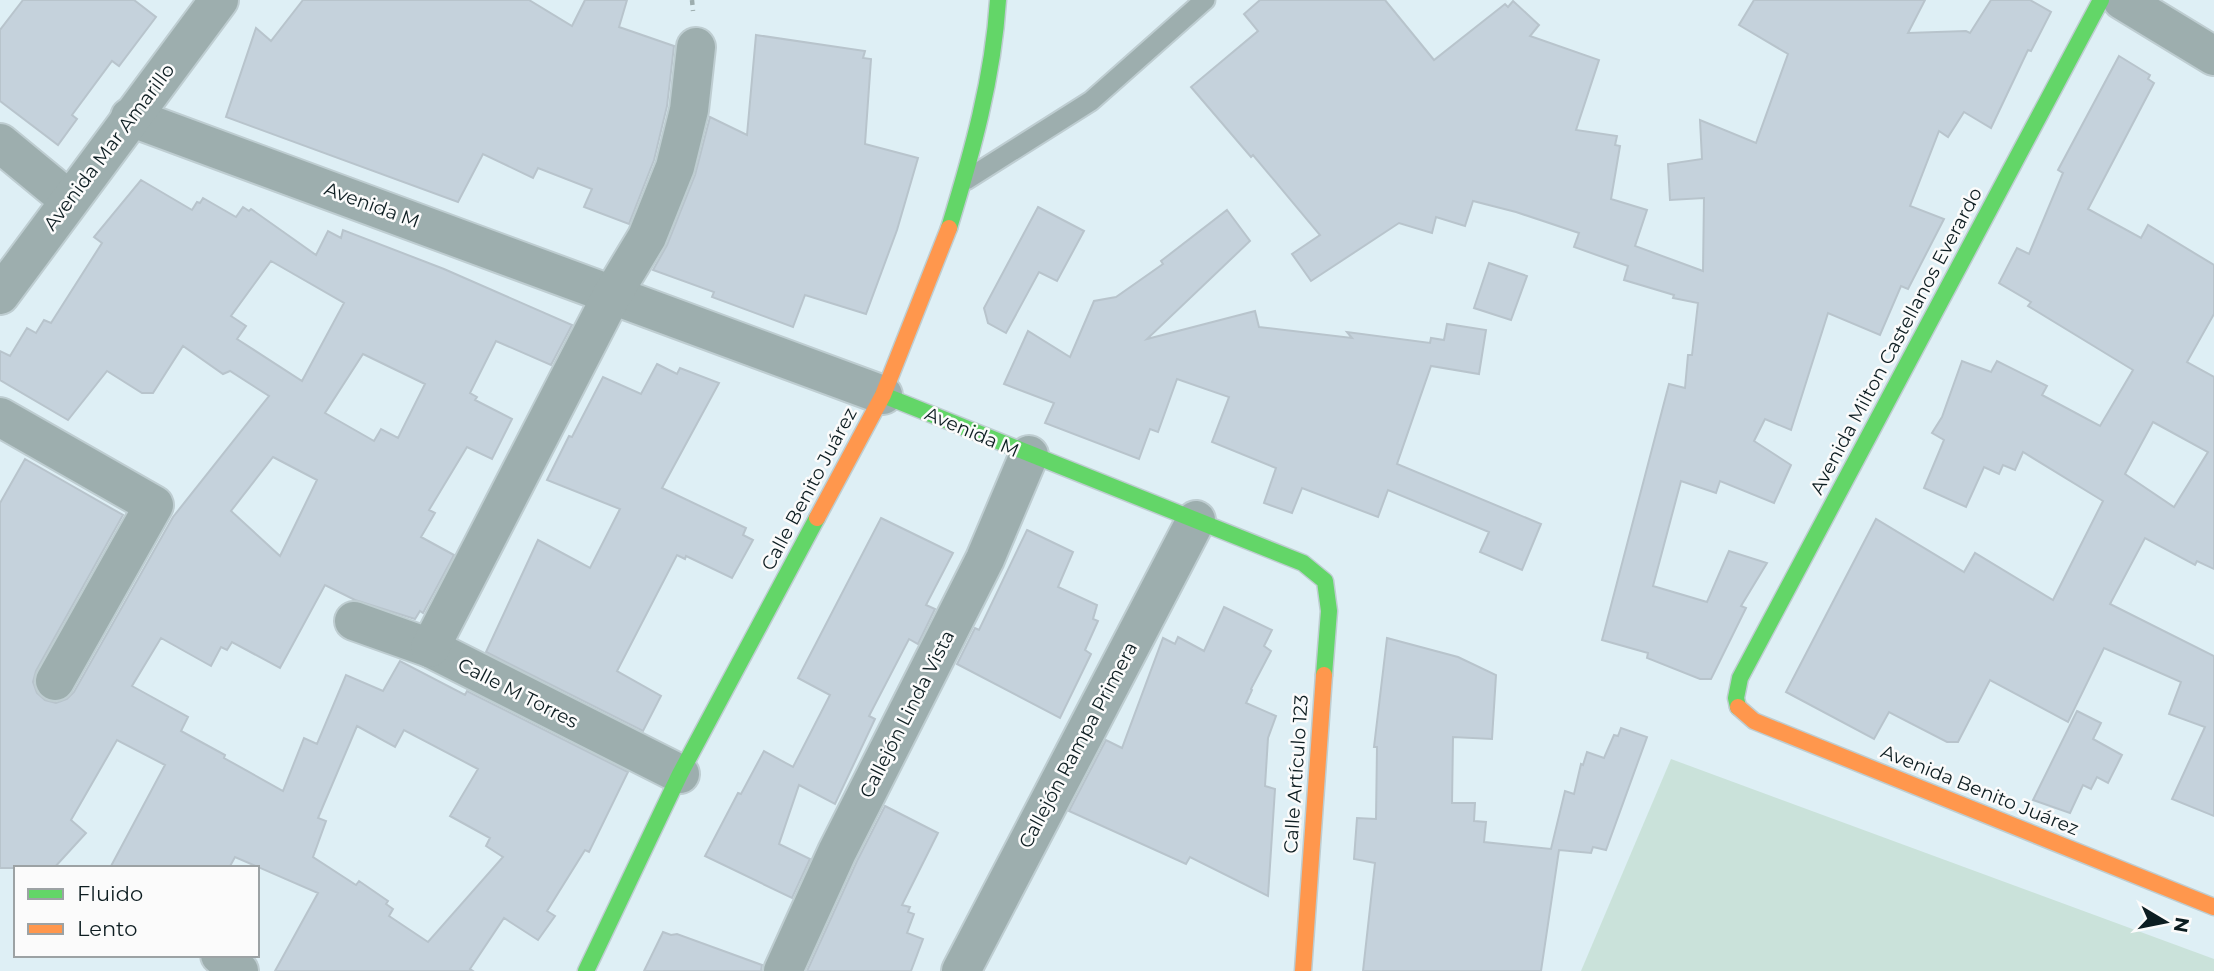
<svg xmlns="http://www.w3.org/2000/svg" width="2214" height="971" font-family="Montserrat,sans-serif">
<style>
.green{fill:#cae2da}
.building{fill:#c5d2dc;stroke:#b8c4cc;stroke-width:2;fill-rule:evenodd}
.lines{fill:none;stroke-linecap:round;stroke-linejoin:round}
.lane-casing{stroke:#becdd1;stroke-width:23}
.street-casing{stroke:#becdd1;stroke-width:42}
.fast-casing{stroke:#becdd1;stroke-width:19}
.slow-casing{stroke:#becdd1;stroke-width:19}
.path{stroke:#9dadae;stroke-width:4.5;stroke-dasharray:5 5;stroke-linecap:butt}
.lane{stroke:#9daeae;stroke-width:19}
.street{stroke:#9daeae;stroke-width:38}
.fast{stroke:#63d668;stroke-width:16}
.slow{stroke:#ff974d;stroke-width:16}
.labels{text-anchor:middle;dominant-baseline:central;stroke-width:5;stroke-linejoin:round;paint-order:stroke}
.street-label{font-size:19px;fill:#0d1d21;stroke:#fbfbfb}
</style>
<rect width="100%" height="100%" fill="#deeff5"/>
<path class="green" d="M1671,759l543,200v12h-633z"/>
<g class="building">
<path d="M23,0h111l22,17 -37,49 -7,-5 -40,54 5,4 -19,26 -58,-44v-71z"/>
<path d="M303,0h226l43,26 13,-26h42l-8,27 55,19 -7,60 -13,54 -25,64 -45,-17 8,-18 -54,-21 -5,10 -50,-24 -25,48 -232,-85 30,-89 15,13z"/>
<path d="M1260,0h125l49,60 71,-56 3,3 5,-6 26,24 -9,11 69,24 -23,70 41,6 -2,9 5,1 -9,53 36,11 -12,36 68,25 1,-73 -34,2 -2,-36 34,-5 -2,-39 56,23 32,-89 -49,-29 15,-25h171l-17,33 58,-2 4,2 21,-33h39l21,12 -20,39 -3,-1 -37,78 -27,-16 -16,25 -9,-6 -29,75 34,13 -36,70 -7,-3 -21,49 -52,-22 -37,117 -26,-11 -11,22 37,24 -17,38 -54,-22 -4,12 -35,-12 -28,105 54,16 22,-51 38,12 -26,43 5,2 -35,71h-11l-53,-21 1,-5 -46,-13 67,-256 16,4 3,-33h4l6,-52 -25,-5 1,-3 -50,-15 4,-14 -54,-19 5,-14 -63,-21 -43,-11 -8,25 -29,-9 -4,16 -33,-10 -88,58 -19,-27 28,-19 -67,-80 -2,2 -60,-70 67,-56 -14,-17z"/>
<path d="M756,35l109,16 -2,7 8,1 -6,85 53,14 -21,72 -31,84 -61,-19 -12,32 -81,-30 2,-5 -61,-22 14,-25 28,-70 15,-58 37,18z"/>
<path d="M2119,56l31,19 -2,4 6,4 -66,126 53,29 7,-13 66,40v49l-27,48 27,15v192l-17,-8 -2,4 -50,-27 -35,66 104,52v160l-42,-17 33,-72 -36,-13 12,-32 -77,-34 -36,74 -78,-42 -32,62h-11l-58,-30 -15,27 -88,-47 90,-173 88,53 11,-19 78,47 50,-99 -80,-49 -8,18 -12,-5 -4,9 -15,-7 -18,40 -42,-19 20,-48 -12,-7 10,-16 20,-56 29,11 6,-11 50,25 -5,9 58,31 33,-56 -105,-64 3,-4 -32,-19 18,-35 12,6 34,-81 -5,-3zM2153,422l55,30 -34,55 -49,-33z"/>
<path d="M141,180l51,30 5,-8 3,1 3,-5 33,19 7,-10 6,4 2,-2 65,46 12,-24 13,7 2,-8 101,39 128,56 -21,40 -55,-24 -26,52 7,4 -2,3 37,19 -20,40 -25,-12 -38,63 6,3 -14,24 33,18 -31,58 -3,-2 -5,8 -60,-19 -30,-15 -45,83 -48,-26 -5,8 -6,-3 -10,19 -50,-28 -29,48 56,31 -7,14 44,24 -1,3 59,33 21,-53 13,6 29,-69 37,16 17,-30 65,34 2,-4 161,81 -39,80 -4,-2 -38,61 8,5 -17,24 -34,-22 -34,51 3,2h-198l43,-78 -83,-36 -6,11h-119l55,-103 -48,-25 -46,80 15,13 -32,35h-54v-365l25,-44 98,56 -87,156 -3,11 4,11 8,7 11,3 11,-4 7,-7 99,-175 96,-121 -39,-25 -7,3 -40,-28 -30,47h-11l-35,-22 -39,49 -68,-40v-29l10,5 17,-28 9,5 8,-13 7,3 51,-80 -8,-6zM271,261l73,42 -42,78 -65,-42 9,-13 -15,-10zM363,354l62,30 -27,54 -17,-9 -7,12 -49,-28zM273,457l44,23 -37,76 -49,-45zM357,726l38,21 9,-17 74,39 -28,47 40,22 -4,8 17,11 -75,85 -39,-26 4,-7 -7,-5 2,-3 -29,-20 -3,4 -43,-28 13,-36 -8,-3z"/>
<path d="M1038,207l46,24 -27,50 -18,-9 -33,61 -18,-10 -4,-15z"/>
<path d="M1227,210l23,31 -103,98 108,-28 4,16 93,11 -5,-6 83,11 1,-5 13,2 3,-16 39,6 -7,44 -48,-8 -34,98 144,60 -19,46 -42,-18 9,-20 -101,-42 -10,27 -76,-29 -10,25 -28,-10 12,-35 -64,-26 17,-45 -52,-18 -19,53 -8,-3 -11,30 -94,-36 9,-20 -50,-19 24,-53 42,26 24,-56 22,-4 47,-33 -2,-3z"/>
<path d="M1489,263l38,13 -16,44 -37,-12z"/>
<path d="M657,364l20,10 3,-6 39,15 -57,105 84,40 -3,7 10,5 -21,38 -46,-22 -1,3 -8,-4 -60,116 44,25 -18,35 -157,-79 52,-112 52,28 30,-59 -73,-29 22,-44 3,1 31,-60 38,17z"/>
<path d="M881,518l72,35 -27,52 9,4 -17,35 -9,-5 -40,77 6,3 -40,85 -36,-19 -20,59 31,15 -18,39 -87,-42 33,-63 3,1 23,-43 29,16 37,-72 -32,-17z"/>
<path d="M1027,530l46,22 -15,35 39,18 -4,14 5,2 -13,29 6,4 -31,64 -103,-54 18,-36 4,2z"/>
<path d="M1224,607l48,23 -8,16 7,5 -20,38 1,1 -6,13 30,13 -8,22 -3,48 10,3 -7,107 -78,-39 -4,7 -117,-53 37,-71 16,8 41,-110 12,6 3,-7 26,14z"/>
<path d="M1387,638l71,19 38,18 -4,64 -39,-2 -1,66h23l-1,18 12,1 -2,20 67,7 14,-58 9,3 7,-30 2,1 4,-13 17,6 10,-23 4,1 3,-8 26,9 -41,113 -13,-3 -2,6 -32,-3 -18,121h-178l12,-108 -21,-4 3,-41 19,1 1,-72h-3z"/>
<path d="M2077,711l24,12 -8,16 29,16 -14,28 -11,-6 -6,12 -8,-4 -13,28 -37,-13z"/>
<path d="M885,806l53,27 -36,72 8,2 -2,5 6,2 -7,19 16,6 -12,32h-104l50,-110z"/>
<path d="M663,932l8,3 6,-1 85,31 -1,6h-117z"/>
</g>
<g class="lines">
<defs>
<path id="lane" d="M966,180l125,-79 114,-101"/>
<g id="street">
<path d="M2122,0l92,56"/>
<path d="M130,117l753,278"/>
<path d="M0,143l69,57"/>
<path d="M0,295l219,-295"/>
<path d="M0,417l154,88 -99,176"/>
<path d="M354,621l76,27 250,126"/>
<path d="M430,648l182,-353 35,-58 28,-70 14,-57 7,-63"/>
<path d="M220,955l19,16"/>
<path d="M783,971l54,-119 148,-293 44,-104"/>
<path d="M961,971l235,-451"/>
</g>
<g id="fast">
<path d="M949,228c23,-75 44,-149 49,-228"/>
<path d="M883,395l420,168 22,18 4,30 -5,64"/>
<path d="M1738,707l-2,-9 4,-20 361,-678"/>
<path d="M586,971l94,-197 137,-256"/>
</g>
<g id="slow">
<path d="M817,518l66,-123 66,-167"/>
<path d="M1738,707l16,14 460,186"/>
<path d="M1303,971l21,-296"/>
</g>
</defs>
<use href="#lane" class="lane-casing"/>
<use href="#street" class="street-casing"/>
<use href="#fast" class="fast-casing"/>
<use href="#slow" class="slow-casing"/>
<path class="path" d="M692,0l1,11"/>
<use href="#lane" class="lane"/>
<use href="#street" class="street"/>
<use href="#fast" class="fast"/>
<use href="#slow" class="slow"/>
</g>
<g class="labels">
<g class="street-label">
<text transform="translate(109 147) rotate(-53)">Avenida Mar Amarillo</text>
<text transform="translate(372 205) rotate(20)">Avenida M</text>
<text transform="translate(1896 341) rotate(-62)">Avenida Milton Castellanos Everardo</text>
<text transform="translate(972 432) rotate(23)">Avenida M</text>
<text transform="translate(809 489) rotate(-62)">Calle Benito Juárez</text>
<text transform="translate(518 693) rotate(27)">Calle M Torres</text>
<text transform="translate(907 714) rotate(-63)">Callejón Linda Vista</text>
<text transform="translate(1078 745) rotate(-62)">Callejón Rampa Primera</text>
<text transform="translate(1296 774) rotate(-86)">Calle Artículo 123</text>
<text transform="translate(1980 790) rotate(22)">Avenida Benito Juárez</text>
</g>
</g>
<rect x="14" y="866" width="245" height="91" fill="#fbfbfb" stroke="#9ca2a4" stroke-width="2"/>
<rect x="28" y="889" width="35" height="10" fill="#63d668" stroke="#9ca2a4" stroke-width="2"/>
<text x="77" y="901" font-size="21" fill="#0d1d21">Fluido</text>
<rect x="28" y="924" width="35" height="10" fill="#ff974d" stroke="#9ca2a4" stroke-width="2"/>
<text x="77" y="936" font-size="21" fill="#0d1d21">Lento</text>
<g transform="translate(2165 922) rotate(100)" stroke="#fbfbfb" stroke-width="5" paint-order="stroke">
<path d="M0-5L12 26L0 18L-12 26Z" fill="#0d1d21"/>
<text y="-10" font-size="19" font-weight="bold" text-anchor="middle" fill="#0d1d21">N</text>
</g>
</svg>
